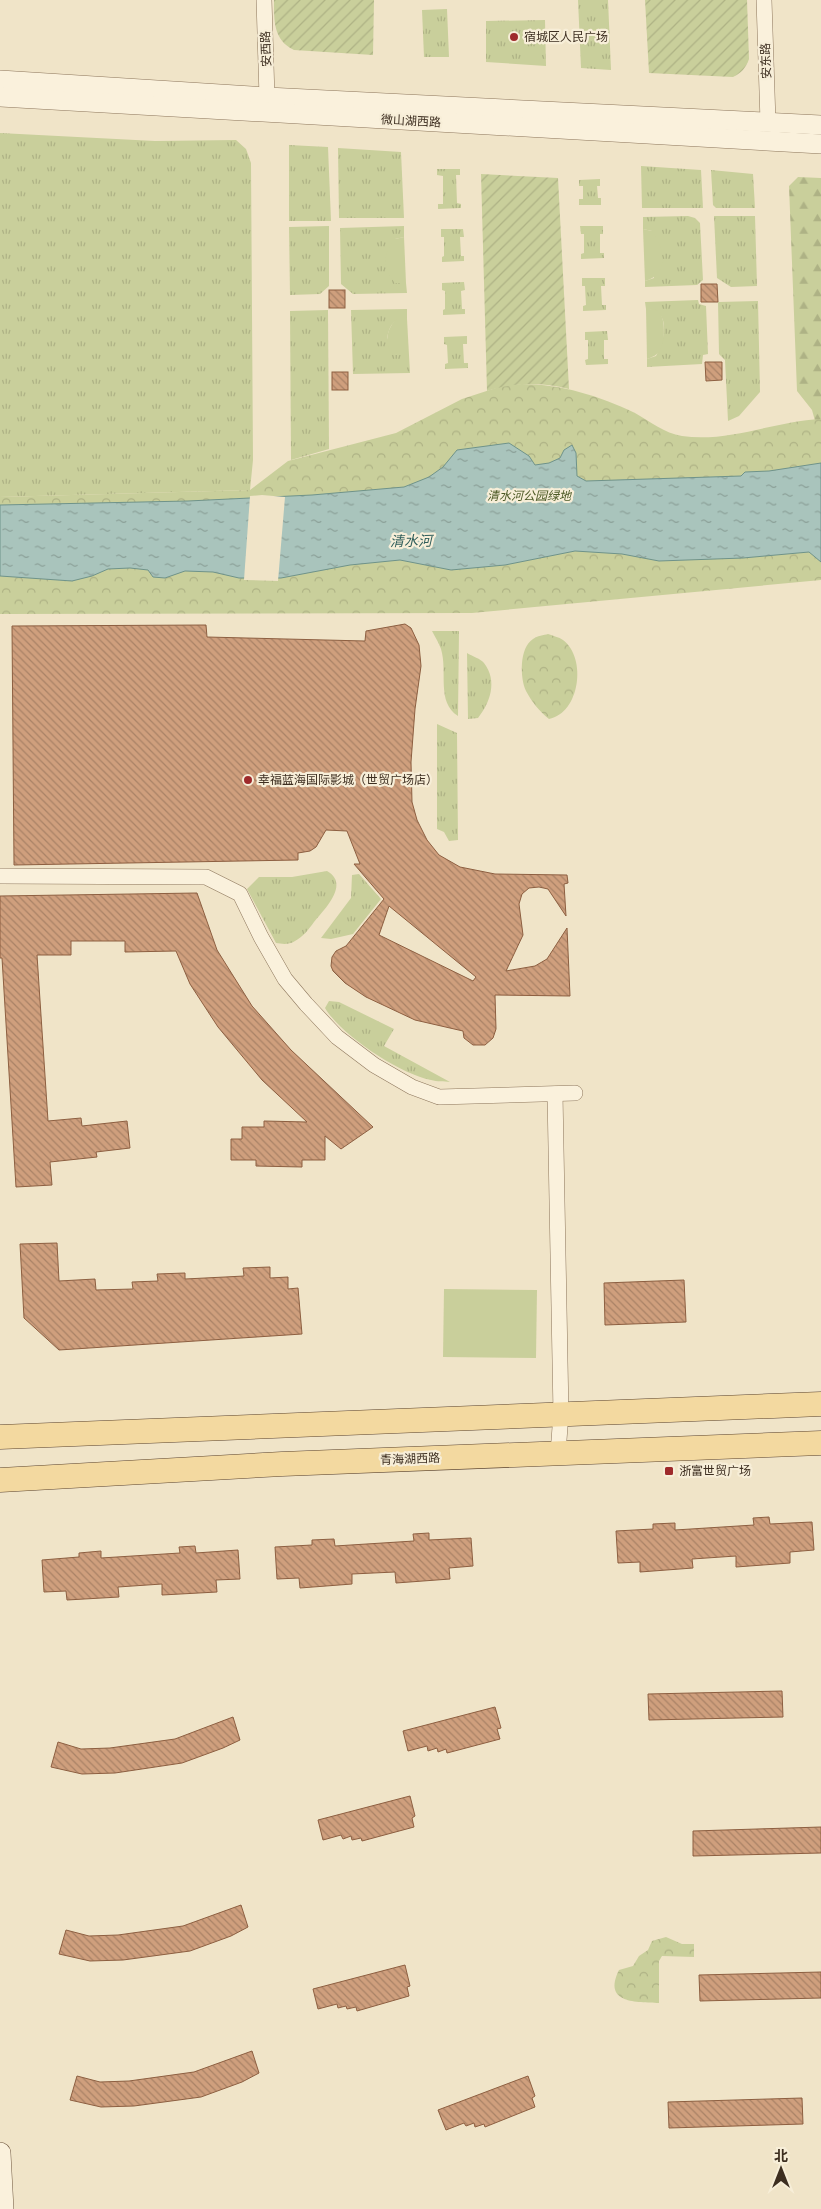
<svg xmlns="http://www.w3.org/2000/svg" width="821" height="2209" font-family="'Roboto Serif','Noto Sans SC',serif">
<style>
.grass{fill:url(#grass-tufts)}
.forest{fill:url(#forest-firs)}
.park{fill:url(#park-crowns)}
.garden{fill:url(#garden-furrows)}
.pitch{fill:#c9cf9b}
.water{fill:url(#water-ripples);stroke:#6f938a}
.pier{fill:#f0e4c8}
.building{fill:url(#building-back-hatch);stroke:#8d5f41;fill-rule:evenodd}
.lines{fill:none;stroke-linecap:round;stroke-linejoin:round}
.minor-casing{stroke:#8d765c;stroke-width:16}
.tertiary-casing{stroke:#8d765c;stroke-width:20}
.secondary-casing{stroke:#6f573f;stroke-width:22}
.primary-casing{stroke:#5b4430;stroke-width:25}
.minor{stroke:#faf1dc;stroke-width:15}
.tertiary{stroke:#faf1dc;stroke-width:19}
.secondary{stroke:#faf1dc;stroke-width:21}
.primary{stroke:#f3d9a0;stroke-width:24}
.poi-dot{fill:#9e2a2b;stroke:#f7eed8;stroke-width:2}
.labels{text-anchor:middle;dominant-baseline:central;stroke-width:4.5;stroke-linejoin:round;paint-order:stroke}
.poi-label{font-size:12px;fill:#3d2e20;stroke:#f7eed8;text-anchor:start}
.street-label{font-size:12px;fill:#3d2e20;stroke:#f7eed8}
.park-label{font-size:12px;font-style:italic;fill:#4d5a26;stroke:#f7eed8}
.water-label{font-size:14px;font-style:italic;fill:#2f5d5a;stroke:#f7eed8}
</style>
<defs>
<pattern id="grass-tufts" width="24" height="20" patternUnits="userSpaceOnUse" patternTransform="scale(1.25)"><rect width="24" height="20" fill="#c9cf9b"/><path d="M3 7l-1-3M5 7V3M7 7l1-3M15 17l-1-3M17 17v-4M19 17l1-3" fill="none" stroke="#aeb285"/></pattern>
<pattern id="forest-firs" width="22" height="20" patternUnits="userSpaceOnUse" patternTransform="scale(1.25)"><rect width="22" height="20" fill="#c9cf9b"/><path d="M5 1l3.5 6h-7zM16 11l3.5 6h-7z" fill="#aeb285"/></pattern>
<pattern id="park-crowns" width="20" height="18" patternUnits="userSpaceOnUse" patternTransform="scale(1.25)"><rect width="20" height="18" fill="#c9cf9b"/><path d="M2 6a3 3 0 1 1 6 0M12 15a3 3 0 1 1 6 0" fill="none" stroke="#aeb285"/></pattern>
<pattern id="garden-furrows" width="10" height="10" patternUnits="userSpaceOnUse" patternTransform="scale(1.25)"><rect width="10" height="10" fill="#c9cf9b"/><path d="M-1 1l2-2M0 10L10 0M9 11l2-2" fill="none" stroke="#aeb285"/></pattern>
<pattern id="water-ripples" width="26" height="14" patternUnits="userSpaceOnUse" patternTransform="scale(1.25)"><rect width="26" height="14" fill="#a9c4bc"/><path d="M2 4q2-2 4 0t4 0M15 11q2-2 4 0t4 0" fill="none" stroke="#8ba098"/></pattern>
<pattern id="building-back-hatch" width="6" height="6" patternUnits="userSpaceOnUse" patternTransform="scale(1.25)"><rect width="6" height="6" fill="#cf9f7d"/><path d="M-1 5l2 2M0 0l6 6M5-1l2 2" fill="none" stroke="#a98266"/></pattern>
</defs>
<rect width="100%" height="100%" fill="#f0e4c8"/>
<g class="grass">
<path d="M578,0h30l3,70 -30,-2z"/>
<path d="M447,9l2,48h-25l-2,-47z"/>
<path d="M545,20l1,46 -60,-4v-41z"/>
<path d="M0,133l155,8 81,-1 10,9 5,14 2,297 -3,30 -250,7z"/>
<path d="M289,145l39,2 3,74h-42z"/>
<path d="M338,148l63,4 3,66h-65z"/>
<path d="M641,166l60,4 2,38h-61z"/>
<path d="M437,169h23v6h-4l1,28 4,1v4l-23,1v-5h5v-28l-6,-1z"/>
<path d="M711,170l42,4 2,34h-39l-3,-3z"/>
<path d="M600,179v7h-3l1,12h3v7h-22v-6h4v-13h-4v-6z"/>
<path d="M688,216l7,2 5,5 3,57 -6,5 -52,2v-6l9,-3 -2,-47 -9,-2v-12z"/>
<path d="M714,216h41l2,70 -26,1 -14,-9z"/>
<path d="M329,226v60l-9,8 -30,1 -1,-68z"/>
<path d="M404,226v11l-9,2v44h11l1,10 -54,1 -12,-10 -1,-56z"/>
<path d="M580,226h23v8h-3v19h4v5l-23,1v-5l3,-1v-19h-3z"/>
<path d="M441,229h22l1,8h-4l1,19h3v5l-22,1v-5l2,-1v-19h-3z"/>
<path d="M582,278h23v8h-4l1,19h4v5l-23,1v-5l3,-1 -1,-19h-3z"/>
<path d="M464,282l1,8 -4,1 1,18h3v5l-22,1v-5l2,-1v-18l-3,-1v-7z"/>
<path d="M698,300l1,4 7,2 2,48 -5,1 -1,9 -55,3v-8l9,-3c9,-16 16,-46 -10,-47l-1,-7z"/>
<path d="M758,301l2,91 -21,24 -11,5 -3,-61 -6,-6 -1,-52z"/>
<path d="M407,309v10c-14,0 -17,6 -20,19l11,17h11l1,18 -57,1 -2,-64z"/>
<path d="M328,310l1,139 -38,11 -1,-149z"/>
<path d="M607,331l1,9h-4v19h4v5l-22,1 -1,-5 3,-1v-19h-3v-8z"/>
<path d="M467,336v8h-4l1,19h4v5l-23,1v-5l3,-1 -1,-18 -3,-1v-7z"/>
<path d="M432,631h27l-1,85c-22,-14 -10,-44 -17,-67 -2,-6 -6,-12 -9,-18z"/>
<path d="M467,653c5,3 14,6 17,10 14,18 6,40 -6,55l-10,1z"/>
<path d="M437,724l20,9 1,107 -9,1 -5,-9 -7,-3z"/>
<path d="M327,871c23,13 -2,38 -13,51 -5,7 -11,15 -19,19 -6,4 -13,3 -19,2l-29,-54 12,-12h33z"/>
<path d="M359,874l22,25 -28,35 -22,5 -10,-1 30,-40 1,-23z"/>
<path d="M329,1001l10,1 55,27 -10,17 66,36c-6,-1 -13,0 -19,-2 -31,-6 -90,-45 -106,-72z"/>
</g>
<path class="forest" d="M798,177l23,1v264l-9,-32 -15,-19 -8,-205z"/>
<g class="park">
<path d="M522,384c40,0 77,12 113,29 16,9 29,20 47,23 46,7 93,-15 139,-17v161l-349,33 -472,1v-117l250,-7 38,-29 108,-28 66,-34 43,-14z"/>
<path d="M548,634c5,2 11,3 15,6 24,18 17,73 -14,79 -10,-8 -17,-17 -23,-28 -6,-13 -7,-43 7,-52 4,-3 11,-4 15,-5z"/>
<path d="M666,1937l16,7h12v13l-32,-1 -3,5v42c-22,-1 -57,1 -40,-33l14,-4 6,-10 9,-6 4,-9z"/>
</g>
<g class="garden">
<path d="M274,0h100l-1,55 -79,-5c-21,-10 -20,-30 -20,-50z"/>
<path d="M645,0h102l2,59c-3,9 -8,14 -16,18l-84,-4z"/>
<path d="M481,174l77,4 11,211c-28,-7 -54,-7 -82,2z"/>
</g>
<g class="pitch">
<path d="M643,229l9,2c12,16 18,43 -7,50z"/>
<path d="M404,237l2,46h-11c-13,-15 -12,-30 0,-44z"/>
<path d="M646,309c4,0 8,0 12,2 8,6 7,30 2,39 -3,5 -7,7 -13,9z"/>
<path d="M397,319h10l2,36h-16c-10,-11 -6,-28 4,-36z"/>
<path d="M444,1289l93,1 -1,68 -93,-1z"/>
</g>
<path class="water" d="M509,443l20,13 6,9 14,-2 11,-5 4,-8 8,-5 4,8 1,23 9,5 155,-5 4,-4 24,-1 52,-8v99l-12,-10 -66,6 -84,3 -37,-7 -47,-3 -70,14 -54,5 -51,-10 -50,5 -69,13h-42l-26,-6 -28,-1 -20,7 -12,-1 -5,-7 -18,-2 -22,1 -16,7 -20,5 -72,-5v-71l188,-4 124,-6 92,-8 25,-10 14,-10 14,-17z"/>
<path class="pier" d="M262,495l23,2 -7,84 -34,-1 6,-84z"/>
<g class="building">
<path d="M701,284h16l1,18h-17z"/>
<rect x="329" y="290" width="16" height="18"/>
<path d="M705,362h17v18l-16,1z"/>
<rect x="332" y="372" width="16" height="18"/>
<path d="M405,624l6,4 8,17 2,21 -6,43 -4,53 1,40 5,18 10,20 12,15 21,12 35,7 72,1 1,8 -4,1 2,32 -18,-27 -9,-2 -10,1 -7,6 -3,10 4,31 -17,36 29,-5 12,-7 20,-31 3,68 -75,-1 1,34 -3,9 -8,7h-12l-9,-7 -1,-7 -48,-11 -49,-23 -21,-14 -12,-12 -2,-5 1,-9 4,-6 10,-5 38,-47 -30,-35h6l-13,-33 -21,-1 -10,17 -6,4 -12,2v7l-284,5 -2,-239 194,-1 1,12 158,4 1,-10zM389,906l87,71 -3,4 -94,-46z"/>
<path d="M197,893l20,57 35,56 39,44 82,77 -32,22 -16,-13v24h-23v7l-46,-1v-6h-25v-21h11v-12h22v-6l43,1 -45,-42 -44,-53 -28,-43 -14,-33 -51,1v-11h-54v14h-34l11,166 33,-3 1,8 45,-5 3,27 -34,4 1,5 -47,5 2,23 -36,2 -14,-229h-2v-62z"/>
<path d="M57,1243l2,38 36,-2 1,11 37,-1 -1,-7 26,-1 -1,-7 28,-1v6l40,-2 19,-1 -1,-8 27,-1v11l18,-1v12l10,-1 4,46 -243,16 -35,-32 -4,-74z"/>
<path d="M684,1280l2,42 -81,3 -1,-42z"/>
<path d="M769,1517l1,7 42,-2 2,28 -24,2v11l-54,4v-11l-44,3 1,9 -53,4v-10l-22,1 -2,-32 37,-2v-5l22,-1v7l79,-5 -1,-7z"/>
<path d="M429,1533v7l42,-2 2,28 -24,2 1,11 -54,4 -1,-11 -43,2v10l-52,4 -1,-10 -22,1 -2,-32 37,-2v-5l22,-1 1,7 79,-5 -1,-7z"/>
<path d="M195,1546l1,7 42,-3 2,29 -24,1 1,12 -55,3v-11l-44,3 1,10 -52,3 -1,-9 -22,1 -2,-32 37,-3v-4l22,-2v7l79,-5 -1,-6z"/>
<path d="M782,1691l1,26 -134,3 -1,-26z"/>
<path d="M495,1707l6,21 -4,1 3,10 -53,14 -1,-4 -8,3 -1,-4 -9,3 -1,-5 -19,5 -5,-20z"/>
<path d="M233,1717l7,23 -17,8 -41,15 -67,10 -33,1 -31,-7 7,-25 23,7 29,-1 65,-9z"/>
<path d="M410,1796l5,20 -3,2 2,9 -52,14 -1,-3 -9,2 -1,-4 -8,3 -2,-4 -18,5 -5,-20z"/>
<path d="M821,1827v26l-128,3v-25z"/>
<path d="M241,1905l7,22 -17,9 -41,15 -67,9 -33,1 -31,-7 7,-24 23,6 29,-1 65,-9z"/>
<path d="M405,1965l5,21 -3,1 2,9 -52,15 -1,-4 -9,2 -1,-3 -8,2 -1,-4 -19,5 -5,-20z"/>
<path d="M821,1972v26l-121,3 -1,-26z"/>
<path d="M252,2051l7,22 -17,9 -41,15 -67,9 -33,1 -31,-7 7,-24 23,6 29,-1 65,-9z"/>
<path d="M528,2076l7,20 -3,2 3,9 -50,20 -1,-3 -9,3 -1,-4 -8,3 -2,-3 -18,7 -8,-20z"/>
<path d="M802,2098l1,26 -134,4 -1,-26z"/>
</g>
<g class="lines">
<defs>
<g id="minor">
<path d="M264,0l3,97"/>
<path d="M764,0l4,122"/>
<path d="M0,876l206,1 34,17 21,43 24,42 21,25 31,33 37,28 38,22 27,10 136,-4"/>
<path d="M555,1094l6,320 -3,39"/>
</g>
<g id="tertiary">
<path d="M0,80l267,17 554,28"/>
<path d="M0,97l821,47"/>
</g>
<path id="secondary" d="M0,2153l3,56"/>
<g id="primary">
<path d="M0,1437l821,-33"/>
<path d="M0,1480l282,-16 539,-21"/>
</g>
</defs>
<use href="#minor" class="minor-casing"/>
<use href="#tertiary" class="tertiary-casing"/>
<use href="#secondary" class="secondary-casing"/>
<use href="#primary" class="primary-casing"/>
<use href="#minor" class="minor"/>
<use href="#tertiary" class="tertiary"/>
<use href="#secondary" class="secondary"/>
<use href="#primary" class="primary"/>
</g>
<g class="poi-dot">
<circle cx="514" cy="37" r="5"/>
<circle cx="248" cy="780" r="5"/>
<rect x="664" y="1466" width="10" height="10" rx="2.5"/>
</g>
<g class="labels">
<g class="poi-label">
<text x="524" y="37">宿城区人民广场</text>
<text x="258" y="780">幸福蓝海国际影城（世贸广场店）</text>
<text x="679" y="1471">浙富世贸广场</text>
</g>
<g class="street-label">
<text transform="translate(266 49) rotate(-92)">安西路</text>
<text transform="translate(766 61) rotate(-92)">安东路</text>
<text transform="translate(411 121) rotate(3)">微山湖西路</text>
<text transform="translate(410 1459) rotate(-2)">青海湖西路</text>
</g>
<g class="park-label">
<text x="529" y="496">清水河公园绿地</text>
</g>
<g class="water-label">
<text transform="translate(411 541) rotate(-1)">清水河</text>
</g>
</g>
<g transform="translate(781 2169)" stroke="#f7eed8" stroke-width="4" paint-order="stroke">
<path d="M0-4L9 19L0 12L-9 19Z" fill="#3d2e20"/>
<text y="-8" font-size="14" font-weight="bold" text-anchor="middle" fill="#3d2e20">北</text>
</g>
</svg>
